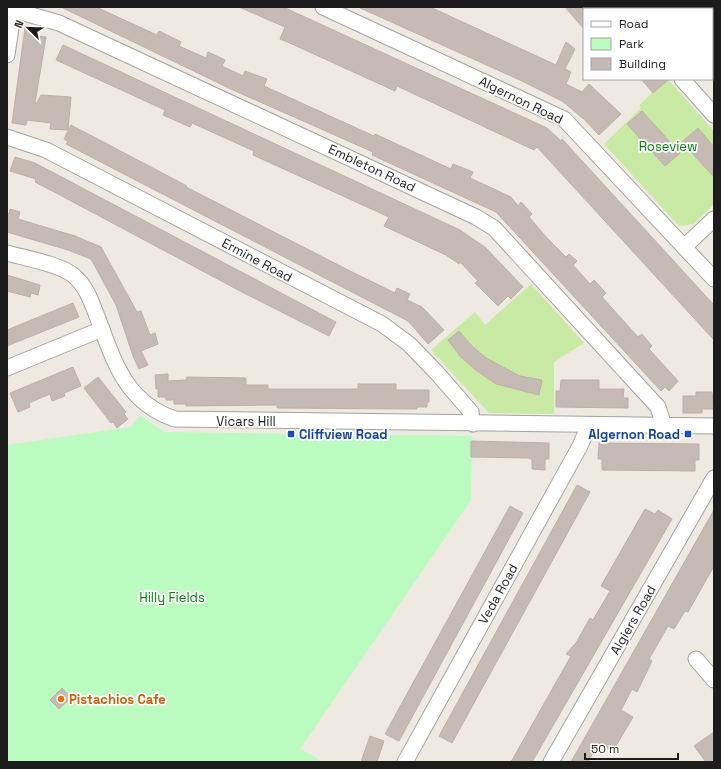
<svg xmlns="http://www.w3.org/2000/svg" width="721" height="769" font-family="'Space Grotesk',sans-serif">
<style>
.grass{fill:#c9eaa5}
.park{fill:#bbfbbf}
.building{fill:#c5bbb4;stroke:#c0afa3}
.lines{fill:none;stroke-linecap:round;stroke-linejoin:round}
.minor-casing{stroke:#a3a3a3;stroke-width:17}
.minor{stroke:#fff;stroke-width:15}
.transit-dot{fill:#1a4fb4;stroke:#fff;stroke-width:1.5}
.food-dot{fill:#e8710a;stroke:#fff;stroke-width:1.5}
.labels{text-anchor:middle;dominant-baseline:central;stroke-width:3.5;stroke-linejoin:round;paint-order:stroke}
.street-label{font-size:13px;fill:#1c1c1c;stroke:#fff}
.park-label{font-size:13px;fill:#087c0e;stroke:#fff}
.transit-label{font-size:13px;font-weight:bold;fill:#164399;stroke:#fff;text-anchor:start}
.food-label{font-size:13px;font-weight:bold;fill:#c56008;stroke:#fff;text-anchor:start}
</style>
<rect width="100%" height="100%" fill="#eee9e1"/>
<g class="grass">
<path d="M668,79l46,52v73l-20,20 -15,2 -75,-82 37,-36 -2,-3z"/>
<path d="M531,284l53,59 -30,19v52l-65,-1 -58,-63 44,-38 10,13z"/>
</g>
<path class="park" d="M140,415l24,17 308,4 -1,64 -171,249 15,8 6,5h-314v-317l124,-18z"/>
<g class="building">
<path d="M61,7h35l61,28 2,-4 22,11 -2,4 27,12 2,-6 17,8 -3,6 21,10 2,-5 22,8 -3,7 110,50 1,-2 76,35 2,-5 20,8 -3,6 41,19 7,9 3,-4 11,12 -3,3 19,22 18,18 3,-3 8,7 -4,4 17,19 4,-4 12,13 -4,4 36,40 4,-3 10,12 -3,3 29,32 -9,10 -4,-4 -4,4 -165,-179 -124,-57 1,-3 -140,-62z"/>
<path d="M239,7h44l264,121 14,13 1,-2 152,166v35l-177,-193 -3,3 -137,-64 -2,5 -103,-47 -12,-5 5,-12z"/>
<path d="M358,7h72l126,58 10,-23 9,7 -10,20 6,3 -5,12 16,8 7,-8 32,30 -22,21 -14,-15 -23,-19 -40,-20z"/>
<path d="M565,7h19v22z"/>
<path d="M25,28l14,2 -1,6 8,1 -11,66h2l4,-8 30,2 -3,33 -18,-1 1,-6 -24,-3 -1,5 -14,-2z"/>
<path d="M63,45l397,185 26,18 37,39 -12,12 -3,-3 -10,10 -23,-23 3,-2 -18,-19 -1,2 -13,-9 -62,-29 5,-9 -136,-62 1,-4 -62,-28 -2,4 -27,-12 2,-5 -109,-50z"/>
<path d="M641,79h28l-16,14z"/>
<path d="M642,111l38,42 -15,13 -38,-42z"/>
<path d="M71,125l116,61 -1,1 166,85 43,21 2,-5 13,6 -3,6 15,7 22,23 -16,14 -20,-23 -342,-177 2,-3 -4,-2z"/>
<path d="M698,128l16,19v30l-32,-35z"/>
<path d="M15,157l20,6 301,159 -7,14 -87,-44 -184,-98 -23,-12 1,-3 -26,-8z"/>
<path d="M10,209l10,3 -2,7 57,17 26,11 36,65 4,-1 9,24 5,-2 3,11 -17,7 7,14 -9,4 -6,-13 -17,-51 -25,-46 -23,-9 -61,-18v-19l2,1z"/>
<path d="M7,275l33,10 -2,10 -7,-2 -1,4 -23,-6z"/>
<path d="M73,303l6,14 -72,29v-16z"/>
<path d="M459,331l12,14 15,13 34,18 22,4 -3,15 -43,-11 -19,-13 -16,-14 -13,-17z"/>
<path d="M73,367l8,19 -17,7 1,3 -13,5 -2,-7 -21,9 1,4 -12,5 -8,-19z"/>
<path d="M168,374v7l18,-1 1,-3 59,1v7h22v4h90v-5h38v6h33v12h-2v5h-10v2l-140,-1v-3l-91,1v-2h-12v-4h-8v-3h-8v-8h-2l-1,-14z"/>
<path d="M98,377l28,35 -2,2 4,5 -11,9 -4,-6 -2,1 -27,-35z"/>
<path d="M561,380h38v9h25l-1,9h5v10l-72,-1v-16h4z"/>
<path d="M696,392h16l2,17h-12v4h-19v-17h13z"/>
<path d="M471,441l78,2v16h-4v11l-13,-1v-10l-4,-1 -57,-1z"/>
<path d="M599,443l100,1v16h-4v11l-93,-1v-11h-4z"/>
<path d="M577,485l13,7 -138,251 -13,-7z"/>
<path d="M510,506l13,7 -124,228 -14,-7z"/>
<path d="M645,509l10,5 3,-4 14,9 -140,243h-21l60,-106 -5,-2 10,-11 14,-25 3,2 17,-29 -9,-5z"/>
<path d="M714,510v56l-26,46 -3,-1 -11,18 -6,-3 -19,33 3,2 -15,31 -5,-3 -11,21 12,7 -20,34 -14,-8 -11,19h-17z"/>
<path d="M62,688l9,10 -12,11 -9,-9z"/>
<path d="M714,732v30h-8l-12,-16z"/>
<path d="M370,736l14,5 -7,21h-16z"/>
</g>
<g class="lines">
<defs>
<g id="minor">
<path d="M323,7l241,112 150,160"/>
<path d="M620,7l1,2"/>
<path d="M7,8l52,15 417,194 18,11 164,179 6,19"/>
<path d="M7,55l7,-48"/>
<path d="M682,79l32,36"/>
<path d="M7,137l39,13 336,174 27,20 28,29 34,39 2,12"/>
<path d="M684,247l30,-28"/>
<path d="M7,253c18,5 52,11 66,22 12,10 17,23 22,36 18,46 28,91 80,108l539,7"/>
<path d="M7,368l95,-39"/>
<path d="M696,659l18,21"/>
<path d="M405,762l175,-316 6,-14 1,-7"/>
<path d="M551,762l163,-284"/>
</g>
</defs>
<use href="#minor" class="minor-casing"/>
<use href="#minor" class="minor"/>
</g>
<g class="transit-dot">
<rect x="287" y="430" width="8" height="8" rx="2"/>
<rect x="684" y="430" width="8" height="8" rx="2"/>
</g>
<circle class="food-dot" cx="61" cy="699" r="4"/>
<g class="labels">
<g class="street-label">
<text transform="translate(521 100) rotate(26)">Algernon Road</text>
<text transform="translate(372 168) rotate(25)">Embleton Road</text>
<text transform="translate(257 260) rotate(28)">Ermine Road</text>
<text x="246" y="421">Vicars Hill</text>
<text transform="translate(498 594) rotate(-61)">Veda Road</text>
<text transform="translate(633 620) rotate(-60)">Algiers Road</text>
</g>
<g class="park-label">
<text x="668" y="146">Roseview</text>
<text x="172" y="597">Hilly Fields</text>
</g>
<g class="transit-label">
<text x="299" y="434">Cliffview Road</text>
<text x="680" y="434" text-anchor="end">Algernon Road</text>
</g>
<g class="food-label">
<text x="69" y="699">Pistachios Cafe</text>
</g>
</g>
<rect width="721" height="769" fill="none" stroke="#1c1c1c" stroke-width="16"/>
<rect x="583" y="8" width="130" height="72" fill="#ffffff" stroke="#a4a4a4"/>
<rect x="591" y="21" width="20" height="6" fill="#ffffff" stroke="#a4a4a4"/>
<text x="619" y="28" font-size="12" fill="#1c1c1c">Road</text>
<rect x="591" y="38" width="20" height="12" fill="#bbfbbf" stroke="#a4a4a4"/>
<text x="619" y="48" font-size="12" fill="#1c1c1c">Park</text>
<rect x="591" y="58" width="20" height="12" fill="#c5bbb4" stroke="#a4a4a4"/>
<text x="619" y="68" font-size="12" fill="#1c1c1c">Building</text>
<g transform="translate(28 28) rotate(293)" stroke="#ffffff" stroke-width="3" paint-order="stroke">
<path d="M0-3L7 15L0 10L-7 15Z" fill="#1c1c1c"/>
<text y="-6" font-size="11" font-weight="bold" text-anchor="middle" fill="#1c1c1c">N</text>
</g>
<path d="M585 753v6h93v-6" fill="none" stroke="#1c1c1c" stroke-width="2"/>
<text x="591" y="753" font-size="12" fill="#1c1c1c" stroke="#ffffff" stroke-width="3" paint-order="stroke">50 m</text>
</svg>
